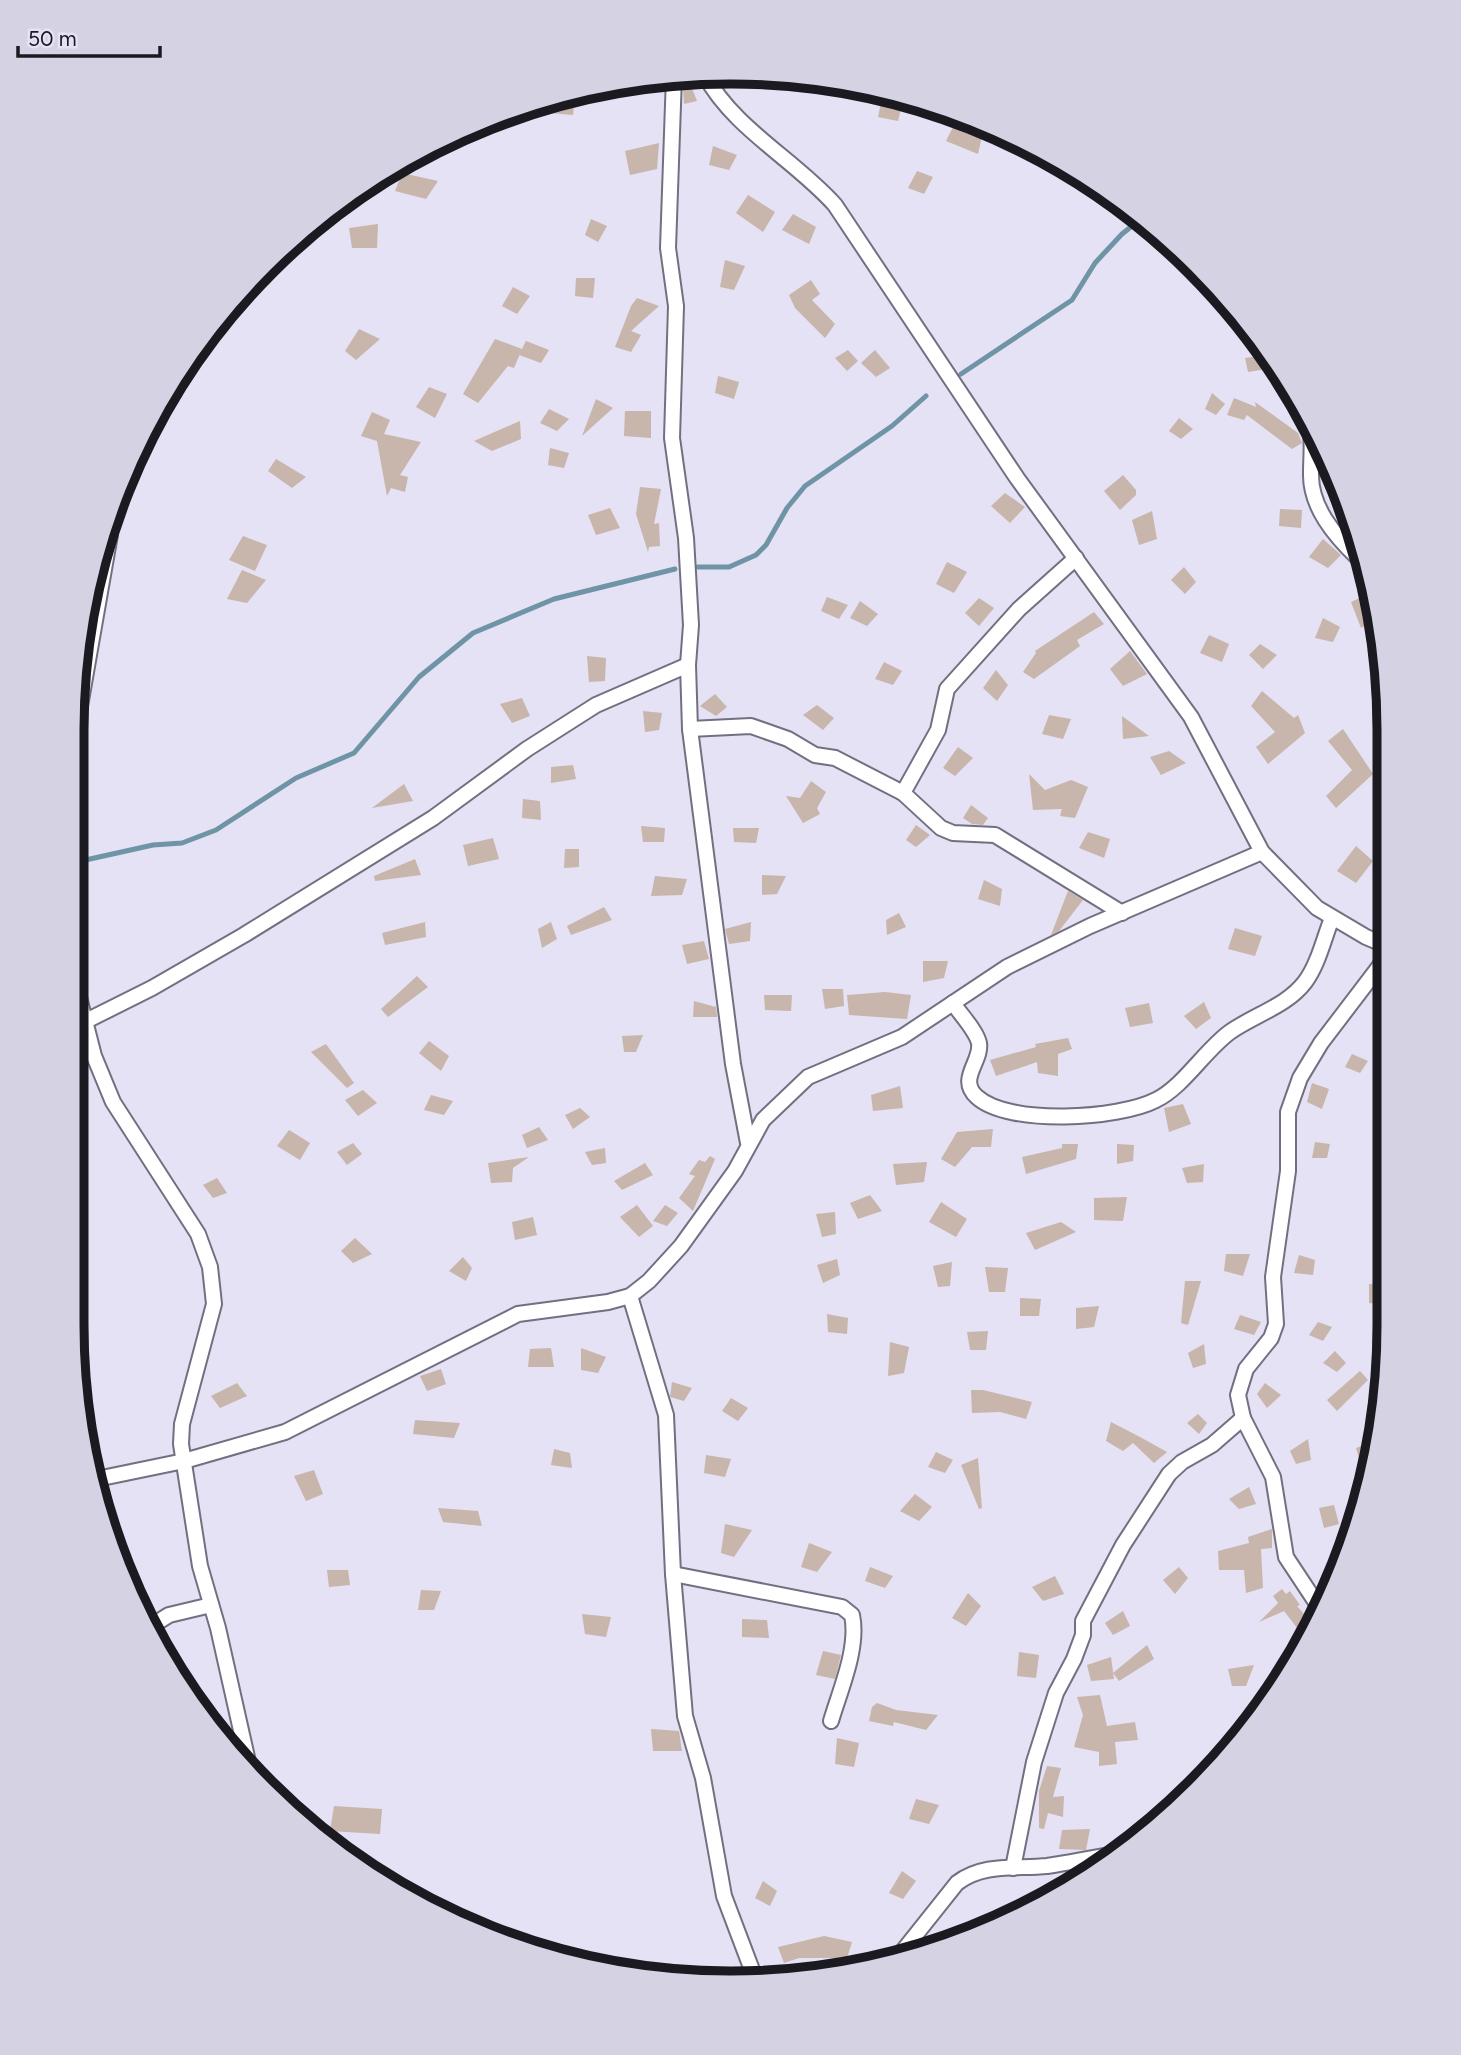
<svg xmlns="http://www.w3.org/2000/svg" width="1461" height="2055" font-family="Figtree,sans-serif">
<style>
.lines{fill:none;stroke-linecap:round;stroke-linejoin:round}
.stream{stroke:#6e94a5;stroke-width:5}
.building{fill:#c8b5ac}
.street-casing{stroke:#727080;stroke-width:18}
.street{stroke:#fff;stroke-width:14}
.rim{fill:none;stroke:#1b1a21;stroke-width:9}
</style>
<rect width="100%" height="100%" fill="#e4e2f4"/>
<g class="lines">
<g class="stream">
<path d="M961,374l111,-74 23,-37 27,-29 20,-16"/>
<path d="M698,567h31l27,-12 10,-10 21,-37 18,-22 87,-60 34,-30"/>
<path d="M72,863l81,-18 29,-2 34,-13 80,-52 58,-25 65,-76 54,-44 81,-34 121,-30"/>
</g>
</g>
<g class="building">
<path d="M690,83l7,18 -13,3 -1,-18z"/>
<path d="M561,97l14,1 -2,17 -24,-2 2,-14z"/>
<path d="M882,97l21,3 -5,21 -20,-4z"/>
<path d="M955,123l28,9 -5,22 -32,-13z"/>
<path d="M659,143l-2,26 -27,6 -5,-24z"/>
<path d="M713,146l24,9 -8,15 -20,-5z"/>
<path d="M917,171l16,6 -9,17 -16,-6z"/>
<path d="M402,173l36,8 -12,18 -31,-8z"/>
<path d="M748,195l27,17 -12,20 -27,-19z"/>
<path d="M793,214l23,13 -7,17 -27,-14z"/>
<path d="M591,219l16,7 -9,16 -13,-7z"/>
<path d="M378,224l-1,24h-25l-3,-20z"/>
<path d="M725,260l20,6 -11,24 -14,-3z"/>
<path d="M576,278h19l-2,20 -18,-2z"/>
<path d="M811,280l9,14 -8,6 23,24 -10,14 -30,-30 -6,-13z"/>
<path d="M513,287l17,9 -13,18 -15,-8z"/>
<path d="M637,298l22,8 -28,25 10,4 -10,17 -16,-5 16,-41z"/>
<path d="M359,329l21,10 -24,21 -11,-9z"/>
<path d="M495,339l27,10 -8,19 -6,-2 -30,37 -15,-9z"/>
<path d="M526,341l23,9 -8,13 -22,-8z"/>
<path d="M848,350l10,11 -11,10 -12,-13z"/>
<path d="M875,350l15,18 -14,9 -15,-14z"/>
<path d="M1265,355l8,13 -25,4 -3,-14z"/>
<path d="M718,376l21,6 -5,17 -19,-6z"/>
<path d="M429,387l18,7 -12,24 -19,-11z"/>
<path d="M1212,393l13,11 -9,11 -11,-6z"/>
<path d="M1234,398l22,9 -1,-5 43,31 4,10 -10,6 -45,-34 -3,5 -17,-5z"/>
<path d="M596,399l17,9 -31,28z"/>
<path d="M549,409l20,10 -12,12 -17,-8z"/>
<path d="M625,411h26v27l-27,-2z"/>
<path d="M372,412l18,8 -6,14 37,8 -21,33 8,2 -3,15 -14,-4 -4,8 -10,-55 -16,-5z"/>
<path d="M1179,418l14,11 -12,10 -12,-8z"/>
<path d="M520,421l1,18 -29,12 -18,-10z"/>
<path d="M550,448l19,5 -5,15 -16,-3z"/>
<path d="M276,459l30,18 -14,11 -24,-17z"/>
<path d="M1123,475l13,15v5l-16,15 -16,-19z"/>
<path d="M640,487l21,2 -7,35 5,-1 1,23 -11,1 -1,5 -12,-38z"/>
<path d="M1005,493l20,14 -15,16 -19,-17z"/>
<path d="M610,508l10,20 -24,7 -8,-20z"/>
<path d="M1280,509l22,1 -1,18 -22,-2z"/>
<path d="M1152,511l5,28 -18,6 -7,-25z"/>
<path d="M243,536l24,9 -12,26 -26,-11z"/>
<path d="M1323,539l18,16 -13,13 -19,-11z"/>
<path d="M947,562l20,10 -13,21 -18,-9z"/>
<path d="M1184,567l12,15 -11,12 -14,-14z"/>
<path d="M242,570l24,10 -19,23 -20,-4z"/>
<path d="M1368,594l8,25 -15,9 -10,-26z"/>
<path d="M827,597l21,8 -9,14 -18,-8z"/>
<path d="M979,598l15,10 -15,18 -14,-13z"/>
<path d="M860,601l18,13 -11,12 -17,-8z"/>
<path d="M1094,612l10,12 -27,16 3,6 -46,33 -11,-7 13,-19 -1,-2z"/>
<path d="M1323,618l17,9 -7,15 -18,-4z"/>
<path d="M1209,635l20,9 -7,18 -22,-9z"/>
<path d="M1260,644l17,11 -14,14 -14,-14z"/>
<path d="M1130,651l17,23 -24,12 -13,-17z"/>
<path d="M587,656l19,2 -1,23 -16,1z"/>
<path d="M884,662l18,9 -9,14 -18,-6z"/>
<path d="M996,670l12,15 -11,16 -14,-13z"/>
<path d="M1262,691l32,27 4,-3 7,18 -37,31 -12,-17 19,-15 -24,-26z"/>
<path d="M715,694l12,13 -11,9 -16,-10z"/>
<path d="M522,698l8,18 -18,7 -12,-19z"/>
<path d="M817,705l17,13 -11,12 -20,-15z"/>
<path d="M643,711l19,2 -3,17 -14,2z"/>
<path d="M1049,715l22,4 -8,20 -21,-5z"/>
<path d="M1122,716l27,20 -26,3z"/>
<path d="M1343,729l30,45 -37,34 -10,-12 26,-26 -24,-29z"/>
<path d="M958,747l15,11 -18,18 -12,-8z"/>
<path d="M1169,751l17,12 -25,12 -11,-18z"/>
<path d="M573,765l3,14 -25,4v-16z"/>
<path d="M1029,774l16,16 26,-10 17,7 -13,31 -15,-2 2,-7 -29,1z"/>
<path d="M811,781l15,11 -9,16 3,6 -17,9 -17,-27 14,2z"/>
<path d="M404,784l9,17 -41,7z"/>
<path d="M523,799l17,2 1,19 -19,-2z"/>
<path d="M971,805l17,13 -5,7 -11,-1 -9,-6z"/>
<path d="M916,825l14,10 -14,12 -10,-7z"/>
<path d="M641,826l24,2 -1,14h-21z"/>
<path d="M733,828h26l-3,15 -22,-1z"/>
<path d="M1088,832l22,7 -6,19 -25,-10z"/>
<path d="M493,838l6,21 -31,7 -5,-21z"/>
<path d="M1356,846l17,15 -17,22 -19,-12z"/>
<path d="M565,849h14v18l-15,1z"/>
<path d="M415,859l6,16 -46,6 -1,-5z"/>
<path d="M762,875l24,1 -9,18 -15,1z"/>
<path d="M655,876l32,3 -5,16 -31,1z"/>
<path d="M984,880l18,9 -2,17 -22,-7z"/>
<path d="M1068,891l15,9 -24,31 -8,4z"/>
<path d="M604,907l8,13 -41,15 -4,-9z"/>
<path d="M899,913l7,14 -19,8 -1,-15z"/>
<path d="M425,922l1,15 -41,8 -3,-12z"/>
<path d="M551,922l6,17 -15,9 -4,-19z"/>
<path d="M751,922l-1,19 -21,3 -4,-15z"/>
<path d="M1235,928l27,8 -7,20 -27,-7z"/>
<path d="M704,941l5,18 -22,5 -5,-19z"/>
<path d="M923,961h25l-4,17 -21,4z"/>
<path d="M417,976l11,11 -40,30 -7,-8z"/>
<path d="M822,989h21l1,17 -19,3z"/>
<path d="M885,992l26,3 -4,24 -58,-4 -2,-20z"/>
<path d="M764,995h28l-1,16 -26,-1z"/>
<path d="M694,1001l22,6 1,10h-24z"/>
<path d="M1204,1002l7,16 -15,11 -12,-13z"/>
<path d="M1149,1003l4,20 -23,4 -5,-19z"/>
<path d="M643,1035l-7,17h-12l-2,-16z"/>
<path d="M1068,1038l4,11 -14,5v22l-20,-3 -1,-11 -41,14 -6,-16 46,-13 -1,-3z"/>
<path d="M429,1041l20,15 -8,15 -22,-18z"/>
<path d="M326,1044l28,39 -7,5 -36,-36z"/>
<path d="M1352,1054l16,7 -8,12 -15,-6z"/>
<path d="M1312,1083l17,6 -7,20 -15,-7z"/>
<path d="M900,1086l3,22 -30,3 -2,-16z"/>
<path d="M363,1090l14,13 -19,13 -13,-16z"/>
<path d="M431,1095l22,6 -9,14 -20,-5z"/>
<path d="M1183,1104l8,20 -22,8 -5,-24z"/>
<path d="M580,1108l10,9 -17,12 -8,-14z"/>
<path d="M539,1127l9,13 -21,8 -5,-13z"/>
<path d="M993,1129l-2,18h-19l-17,20 -14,-8 16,-27z"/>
<path d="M289,1130l21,13 -10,17 -23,-14z"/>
<path d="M1315,1142l15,2 -3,14h-15z"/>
<path d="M353,1143l9,11 -15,11 -10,-13z"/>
<path d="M1062,1144h16l-2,15 -50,15 -4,-17 40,-9z"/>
<path d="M1117,1144l17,1 -1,16 -16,3z"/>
<path d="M605,1148l1,15 -14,2 -7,-13z"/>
<path d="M710,1156l5,3 -22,52 -14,-13 16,-22 -6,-2 10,-14 6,2z"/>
<path d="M529,1157l-16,11 -1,14 -21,1 -3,-20z"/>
<path d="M927,1162l-3,20 -28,3 -3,-21z"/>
<path d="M645,1163l8,12 -31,15 -8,-9z"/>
<path d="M1204,1164l-1,18 -16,1 -5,-15z"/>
<path d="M217,1178l10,15 -14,5 -10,-13z"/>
<path d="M870,1195l12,16 -24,8 -8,-16z"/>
<path d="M1127,1197l-4,24 -29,-1v-22z"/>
<path d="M941,1202l26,17 -11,18 -27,-15z"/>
<path d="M637,1205l16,21 -14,11 -19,-20z"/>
<path d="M665,1205l13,8 -11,13 -14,-5z"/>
<path d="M835,1212l1,22 -14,3 -6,-23z"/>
<path d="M533,1217l4,18 -22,5 -3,-18z"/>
<path d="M1061,1222l15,10 -41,18 -9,-17z"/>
<path d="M355,1238l17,16 -19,9 -12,-12z"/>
<path d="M1226,1254h24l-7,22 -19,-5z"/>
<path d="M1299,1255l16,5 -2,15 -19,-2z"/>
<path d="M463,1257l9,11 -6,13 -17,-10z"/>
<path d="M837,1259l3,16 -17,8 -6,-18z"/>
<path d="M952,1262l-2,24 -12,1 -5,-21z"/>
<path d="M985,1267l23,1 -3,24h-16z"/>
<path d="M1185,1281h16l-13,44 -7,-2z"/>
<path d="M1369,1284l18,1v20l-18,-2z"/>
<path d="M1020,1298l21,1 -2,17h-19z"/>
<path d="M1099,1306l-5,21 -18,2v-21z"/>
<path d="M827,1314l21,4 -1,16 -19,-2z"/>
<path d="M1240,1315l21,7 -7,13 -20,-6z"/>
<path d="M1318,1322l14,5 -9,14 -14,-6z"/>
<path d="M988,1331l-2,19h-16l-3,-18z"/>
<path d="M890,1342l19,5 -5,26 -16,3z"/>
<path d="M1204,1344l2,20 -13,4 -5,-15z"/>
<path d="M551,1348l3,19h-26l2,-18z"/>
<path d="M581,1348l25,9 -8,16 -17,-3z"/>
<path d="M1335,1351l11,12 -9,9 -14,-9z"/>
<path d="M441,1369l5,15 -19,7 -7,-15z"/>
<path d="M1360,1371l8,9 -31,31 -10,-11z"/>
<path d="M672,1382l20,6 -8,13 -14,-4z"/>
<path d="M237,1383l10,13 -27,12 -9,-12z"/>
<path d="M1265,1383l16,12 -14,13 -10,-14z"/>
<path d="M971,1390h12l49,12 -6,17 -26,-7 -28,1z"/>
<path d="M731,1398l17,10 -10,13 -16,-10z"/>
<path d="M1198,1414l9,9 -8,11 -12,-11z"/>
<path d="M415,1420l45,3 -6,15 -41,-4z"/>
<path d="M1111,1422l29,15 27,15 -13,11 -21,-20 -10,8 -17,-10z"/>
<path d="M1308,1439l3,21 -15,4 -6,-13z"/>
<path d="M1376,1441l-3,18 -5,31 -12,-42z"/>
<path d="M554,1449l16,4 2,15 -21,-3z"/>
<path d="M936,1452l17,8 -8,13 -17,-6z"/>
<path d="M706,1455l25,4 -6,18 -21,-4z"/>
<path d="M978,1458l4,50 -3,1 -18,-44z"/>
<path d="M314,1470l9,24 -17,7 -12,-25z"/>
<path d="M1249,1487l7,17 -17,5 -10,-10z"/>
<path d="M915,1494l17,13 -13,14 -19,-10z"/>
<path d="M1334,1505l5,19 -15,4 -5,-20z"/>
<path d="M438,1508l40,3 4,15 -39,-4z"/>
<path d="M725,1524l27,6 -18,27 -13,-4z"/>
<path d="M1272,1529v19l-11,1 2,39 -17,5 -2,-23h-25l-1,-19 31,-8 -1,-6z"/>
<path d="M809,1543l23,9 -15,20 -16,-5z"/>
<path d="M870,1567l23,9 -8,12 -20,-7z"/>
<path d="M1179,1567l9,11 -13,16 -12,-14z"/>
<path d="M327,1570h21l2,15 -21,2z"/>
<path d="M1055,1576l9,18 -21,7 -11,-14z"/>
<path d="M1282,1589l4,5 4,-3 10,14 -3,1 15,17 -11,10 -17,-22 -25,11 19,-19 -5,-7z"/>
<path d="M421,1590l20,1 -7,19h-16z"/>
<path d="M968,1593l13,13 -15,20 -14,-8z"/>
<path d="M1123,1611l7,15 -17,9 -8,-12z"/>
<path d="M582,1614l29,3 -5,20 -21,-3z"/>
<path d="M742,1619l25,1 2,18 -27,-1z"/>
<path d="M1147,1645l7,14 -35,22 -6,-8z"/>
<path d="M823,1651l18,4 -6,24 -19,-4z"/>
<path d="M1019,1652l20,3 -3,23 -19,-2z"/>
<path d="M1111,1657l3,22 -23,2 -4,-16z"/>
<path d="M1254,1665l-8,21h-14l-4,-17z"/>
<path d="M1100,1695l7,31 28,-4 3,18 -23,2 2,22 -18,2v-14l-25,-5 9,-32 -6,-18z"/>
<path d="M877,1703l19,7 42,5 -12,15 -32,-8 -1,4 -24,-5 3,-14z"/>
<path d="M651,1729l28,2 3,20h-29z"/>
<path d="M837,1738l22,5 -5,24 -19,-3z"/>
<path d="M1047,1766l14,2 -8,29 11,-1 -1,21 -15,-4 -4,16 -5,-1v-37z"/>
<path d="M916,1799l23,6 -10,19 -20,-5z"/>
<path d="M334,1806l48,3 -2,25 -50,-3z"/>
<path d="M1090,1829l-4,21 -27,-1 3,-19z"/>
<path d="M902,1871l14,10 -13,18 -14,-6z"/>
<path d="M763,1881l14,10 -7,15 -15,-8z"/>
<path d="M824,1936l28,6 -5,16h-48l-15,5 -6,-16z"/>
</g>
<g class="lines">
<defs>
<g id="street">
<path d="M705,75c28,53 90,85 130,130l182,273 174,239 71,135 55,56 49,29 19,8"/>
<path d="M674,76l-6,172 8,58 -4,132 14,100 5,87 -3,40 2,64 43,335 15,79"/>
<path d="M1307,418c7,19 4,35 4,55 -1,34 24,63 47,85"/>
<path d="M690,729l61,-3 37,13 27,16 20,3 68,35 38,35 12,5 42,2 127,78"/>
<path d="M72,752l38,-217"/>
<path d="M903,793l35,-63 9,-41 72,-80 57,-51"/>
<path d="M72,970l22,86 19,46 85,132 12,33 4,37 -32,120 -1,20 19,122 18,62 31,138"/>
<path d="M953,1003c7,11 23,27 26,40 3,19 -22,36 -2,54 32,29 142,22 179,3 27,-13 49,-50 74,-68 24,-17 57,-26 75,-50 13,-17 19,-44 27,-64"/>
<path d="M84,1022l68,-34 92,-53 189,-117 94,-69 69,-44 92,-40"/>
<path d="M630,1296l36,119 7,159 12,142 18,62 21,118 31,82"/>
<path d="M92,1480l92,-19 101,-29 233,-118 90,-12 22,-6 19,-15 32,-35 54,-75 28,-51 45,-43 94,-40 105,-70 83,-41 172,-74"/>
<path d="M673,1574l169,33 10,8c7,33 -12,75 -21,106"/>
<path d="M1323,1613l-37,-56 -13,-80 -30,-59 -5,-23 8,-26 25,-31 5,-14 -3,-47 15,-106v-59l12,-34 21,-35 64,-84"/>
<path d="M153,1625l16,-10 42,-10"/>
<path d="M1013,1868l21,-106 22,-69 18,-34 9,-24v-14l40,-76 46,-71 13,-12 30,-17 31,-27"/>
<path d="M902,1952l55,-69c26,-20 59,-14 90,-17 22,-3 44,-8 65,-11"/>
</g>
</defs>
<use href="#street" class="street-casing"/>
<use href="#street" class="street"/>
</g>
<path d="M0 0H1461V2055H0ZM730 84H731A646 646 0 0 1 1377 730V1325A646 646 0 0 1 731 1971H730A646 646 0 0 1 84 1325V730A646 646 0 0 1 730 84Z" fill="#d4d2e3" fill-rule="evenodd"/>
<path class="rim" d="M730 84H731A646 646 0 0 1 1377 730V1325A646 646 0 0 1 731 1971H730A646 646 0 0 1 84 1325V730A646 646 0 0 1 730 84Z"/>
<path d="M18 46v10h142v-10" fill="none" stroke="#1b1a21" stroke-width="3.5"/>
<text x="28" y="46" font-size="21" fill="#1b1a21" stroke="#e4e2f4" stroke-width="5" paint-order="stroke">50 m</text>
</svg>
